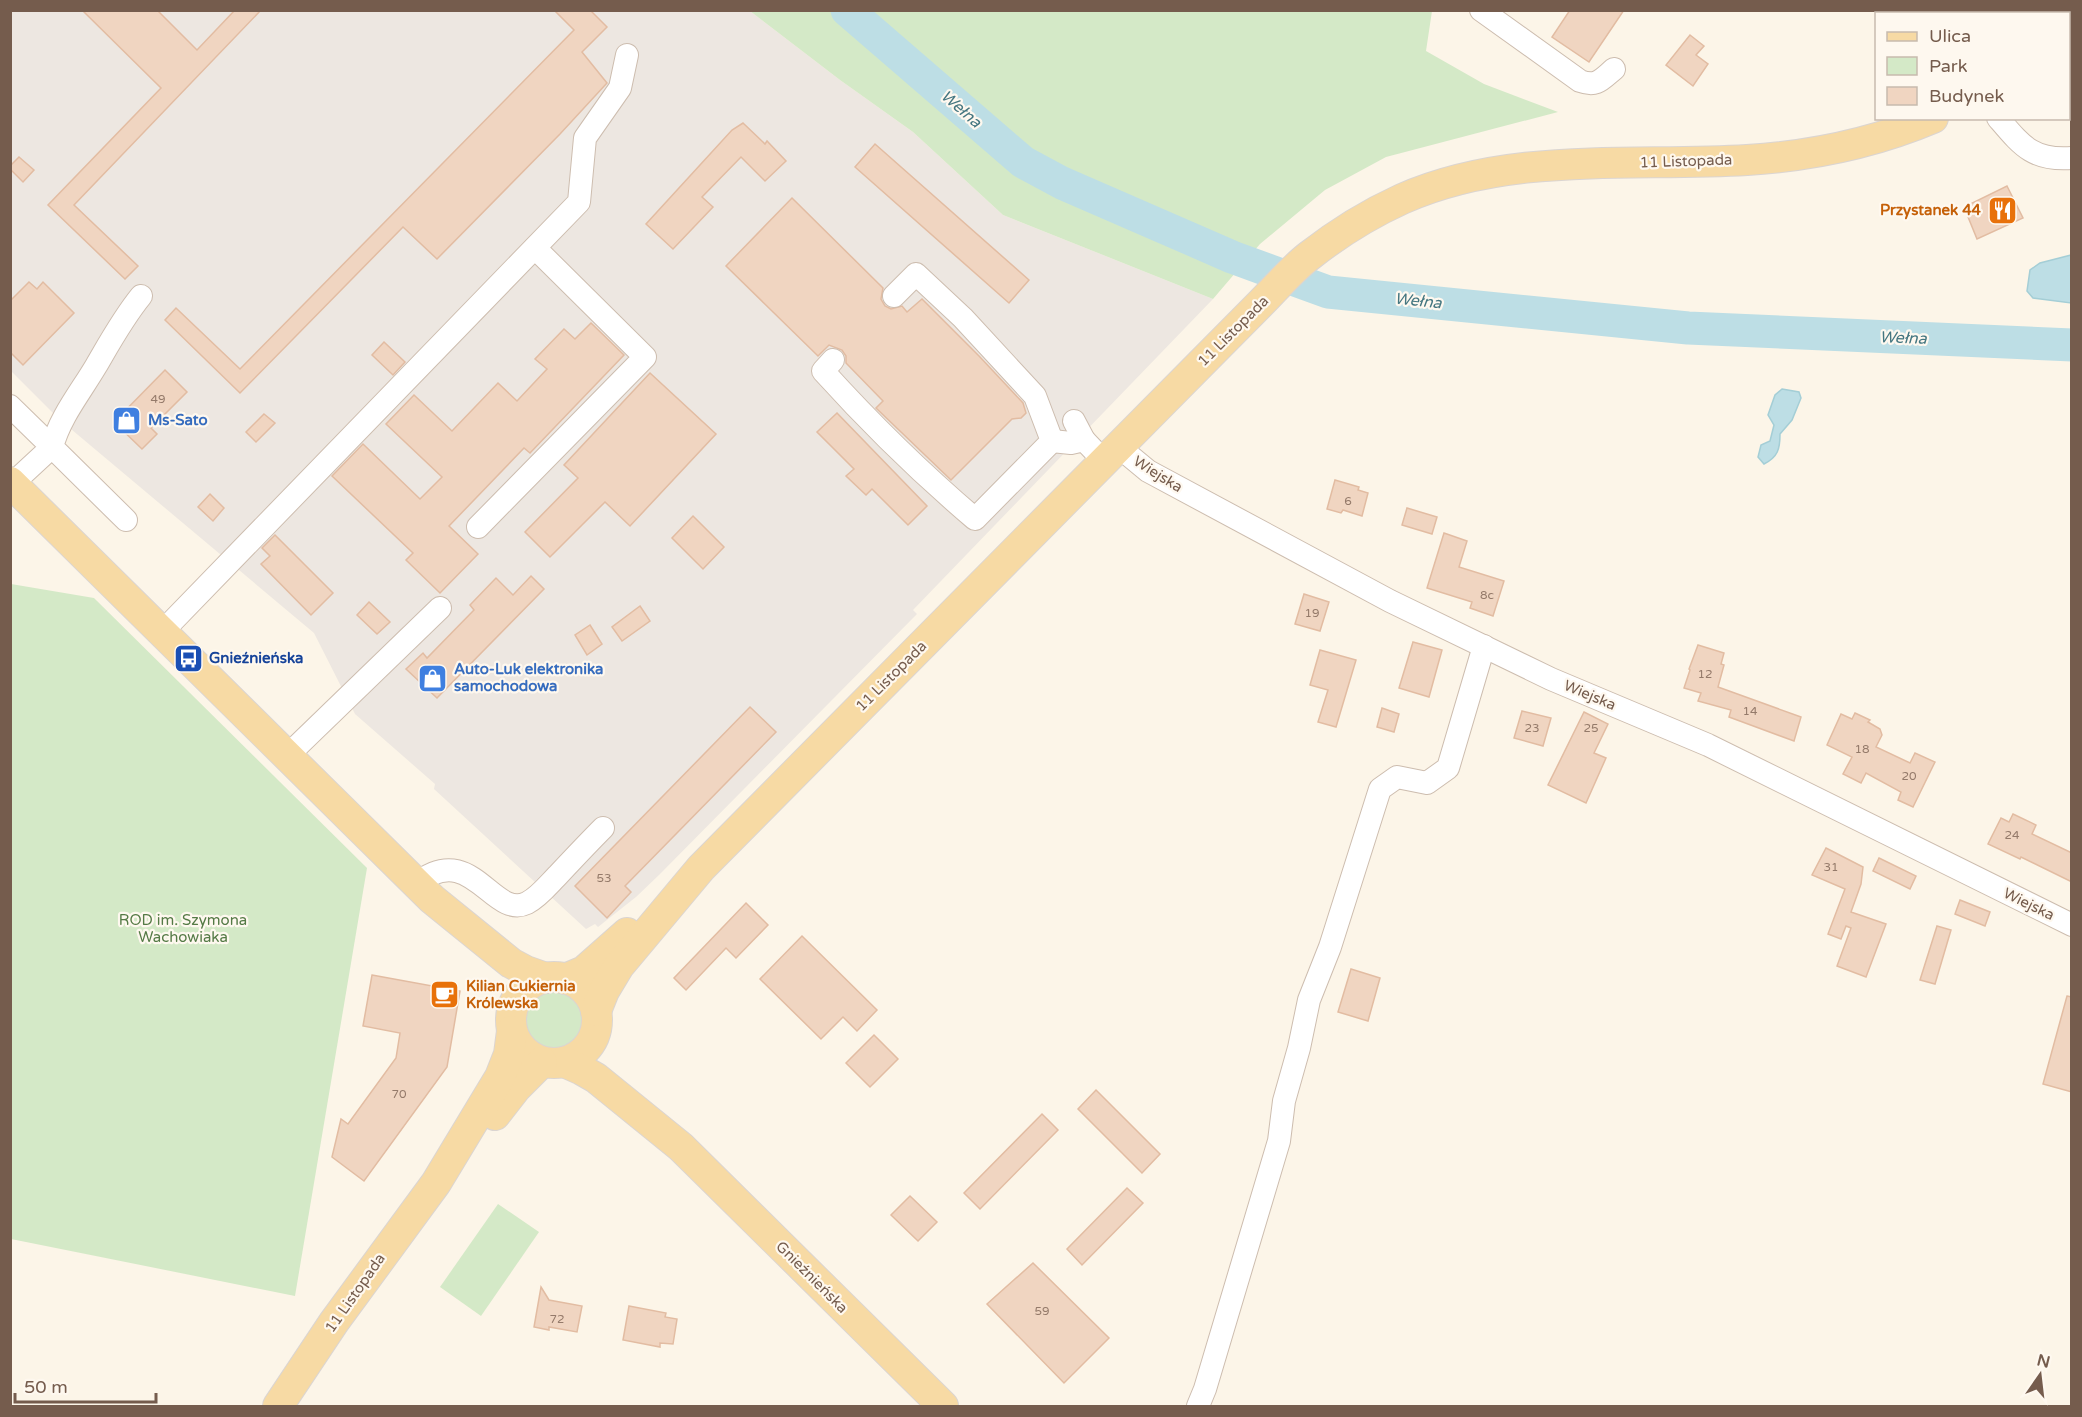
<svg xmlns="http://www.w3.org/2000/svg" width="2082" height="1417" font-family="'Varela Round',sans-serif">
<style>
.industrial{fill:#ede7e1}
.green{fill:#d4e9c7}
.water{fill:#bddee5;stroke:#a4ced6;stroke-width:1.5}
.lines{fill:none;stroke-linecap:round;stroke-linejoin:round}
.river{stroke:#bddee5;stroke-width:33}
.building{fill:#f0d5c1;stroke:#e2bca2;stroke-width:1.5}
.minor-casing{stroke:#cdbdaf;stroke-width:24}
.major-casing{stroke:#dbd5d1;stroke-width:32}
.minor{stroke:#fff;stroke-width:22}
.major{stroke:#f7daa4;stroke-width:30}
.labels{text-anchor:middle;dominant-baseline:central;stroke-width:4.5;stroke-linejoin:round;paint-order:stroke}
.number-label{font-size:12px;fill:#947a6a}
.street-label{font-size:15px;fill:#755c4d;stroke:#fef8ef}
.food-label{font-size:15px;font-weight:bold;fill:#c56008;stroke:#fef8ef;text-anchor:end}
.shop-label{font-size:15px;font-weight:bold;fill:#366cbe;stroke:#fef8ef;text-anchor:start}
.transit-label{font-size:15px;font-weight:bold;fill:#164399;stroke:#fef8ef;text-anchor:start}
.park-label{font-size:15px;fill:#547a45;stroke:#fef8ef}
.water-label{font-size:16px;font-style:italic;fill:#447680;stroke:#fef8ef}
</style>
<rect width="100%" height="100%" fill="#fcf5e8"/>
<path class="industrial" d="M10,11h740l90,69 73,52 90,83 210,84 -300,311 4,4 -258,261 -23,22 -38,30 -3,-3 -9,5 -152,-140 1,-5 -80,-70 -41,-81 -255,-214 -48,-48z"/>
<g class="green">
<path d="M750,11h682l-6,40 58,33 74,28 -172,45 -61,33 -65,54 -47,55 -210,-84 -90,-83 -73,-52z"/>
<path d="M11,584l83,14 273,270 -72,428 -284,-57z"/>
<circle cx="554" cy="1021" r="32"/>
<path d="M498,1204l41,28 -58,84 -41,-29z"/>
</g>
<g class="water">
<path d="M2071,255v48l-38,-5 -6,-7 3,-21 10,-7z"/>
<path d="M1782,389l17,3 2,6 -9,22 -12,14c0,15 -2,23 -16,30l-6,-7 3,-12 9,-4 4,-16 -6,-10 7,-20z"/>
</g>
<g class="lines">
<path class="river" d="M847,10l176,152 39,21 170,74 96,35 360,36 384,17"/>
</g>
<g class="building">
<path d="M82,10h75l40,40 38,-40h26l-187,195 64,61 -13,13 -77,-74 113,-117z"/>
<path d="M554,10h36l17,17 -25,25 25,31 -47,51 -123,125 -34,-32 -163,166 -75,-73 11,-12 64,61 334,-339z"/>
<path d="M1570,10h54l-35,52 -37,-25z"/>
<path d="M1690,35l14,11 -8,9 12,9 -15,22 -27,-21z"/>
<path d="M743,123l22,21 2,-3 19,20 -21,20 -24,-24 -39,40 11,10 -40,42 -27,-25 86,-94z"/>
<path d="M875,144l154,136 -20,23 -154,-136z"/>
<path d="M19,157l15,13 -11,12 -13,-13v-3z"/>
<path d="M2007,186l16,32 -46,21 -13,-32z"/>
<path d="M792,198l91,90 -2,11 4,7 6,3 11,-3 5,6 15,-13 57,57 44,47 3,10 -5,5 -9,1 -61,61 -75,-72 7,-7 -37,-38v-7l-4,-6 -13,-5 -11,11 -92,-90z"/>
<path d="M29,282l8,7 6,-7 31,31 -51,52 -13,-13v-51z"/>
<path d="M591,323l33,32 -94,98 -6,-5 -75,78 29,28 -38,39 -34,-33 7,-7 -81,-77 31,-32 57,55 22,-22 -56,-53 28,-29 38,36 46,-48 19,18 30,-32 -12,-10 29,-30 11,10z"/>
<path d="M384,342l21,20 -12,13 -21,-20z"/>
<path d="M165,370l22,22 -36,36 6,6 -15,15 -28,-27z"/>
<path d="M650,373l66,61 -86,92 -25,-24 -55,55 -25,-25 53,-54 -14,-13z"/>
<path d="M837,413l90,93 -19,19 -36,-36 -6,6 -20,-19 8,-7 -37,-37z"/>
<path d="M264,414l11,9 -19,19 -10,-10z"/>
<path d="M1335,480l24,7 -1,3 10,3 -6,23 -19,-6 -2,3 -14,-4z"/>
<path d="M210,494l14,14 -11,13 -15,-14z"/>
<path d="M1407,508l30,9 -5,17 -30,-9z"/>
<path d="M693,516l31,31 -21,22 -31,-31z"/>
<path d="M1444,533l23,8 -8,26 45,14 -11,35 -23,-8 2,-6 -45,-14z"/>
<path d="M275,535l58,58 -22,22 -50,-51 9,-8 -8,-8z"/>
<path d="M531,576l13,13 -107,109 -31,-29 17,-16 4,5 47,-48 -4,-5 26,-27 17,17z"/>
<path d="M1304,594l25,8 -9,29 -25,-7z"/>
<path d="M369,602l21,20 -13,12 -20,-19z"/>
<path d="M640,606l10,15 -28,20 -10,-14z"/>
<path d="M590,625l12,19 -15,11 -12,-20z"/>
<path d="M1413,642l29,8 -13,47 -30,-9z"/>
<path d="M1698,645l26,8 -3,11 3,1 -6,22 83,30 -7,24 -65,-24 2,-7 -33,-9 3,-8 -17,-5 6,-18 -1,-1z"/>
<path d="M1320,650l36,10 -20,67 -18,-5 10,-32 -18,-5z"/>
<path d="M750,707l26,25 -151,154 6,6 -24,26 -32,-32z"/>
<path d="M1382,708l17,6 -5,18 -17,-5z"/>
<path d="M1522,711l29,7 -8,28 -29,-8z"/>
<path d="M1584,712l24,12 -14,29 12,5 -20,45 -38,-18z"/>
<path d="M1855,713l15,7 -2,2 12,7 2,6 -6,12 34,16 5,-10 20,9 -22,45 -15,-7 3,-8 -35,-19 -5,10 -18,-9 9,-17 -25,-12 14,-31 11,5z"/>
<path d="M2013,814l23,11 -4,9 40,19v29l-51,-25 -1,2 -32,-15 13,-26 8,4z"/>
<path d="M1826,848l37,19 -2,17 -10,28 35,12 -20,53 -29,-11 14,-38 -5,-2 -5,13 -13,-5 17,-45 -33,-14z"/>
<path d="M1879,858l37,18 -6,13 -37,-18z"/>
<path d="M1960,900l30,12 -5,14 -30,-12z"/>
<path d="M746,903l22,22 -32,33 -10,-10 -40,42 -12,-12z"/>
<path d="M1937,926l14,4 -16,54 -15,-4z"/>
<path d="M802,936l75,74 -20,21 -14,-14 -22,22 -61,-60z"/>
<path d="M1351,969l29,9 -12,43 -30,-9z"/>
<path d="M372,975l88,16 -13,76 -83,114 -32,-24 9,-38 7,5 48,-66 4,-25 -37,-7z"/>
<path d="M2067,996l5,1v95l-29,-8z"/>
<path d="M874,1035l24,24 -28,28 -24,-24z"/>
<path d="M1096,1090l64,64 -18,19 -64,-64z"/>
<path d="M1042,1114l16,16 -78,79 -16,-16z"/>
<path d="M1127,1188l16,15 -61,62 -15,-16z"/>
<path d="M910,1196l27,26 -19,19 -27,-26z"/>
<path d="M1033,1263l76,75 -45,45 -77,-79z"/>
<path d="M541,1287l8,13 33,6 -5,26 -28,-5v3l-15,-3z"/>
<path d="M629,1306l37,7 -1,4 12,2 -4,25 -13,-1v4l-37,-7z"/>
</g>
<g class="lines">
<defs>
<g id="minor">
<path d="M1481,10l99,71c17,6 21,-1 34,-12"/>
<path d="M1914,10l3,4"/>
<path d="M1998,118c24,28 35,43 74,40"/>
<path d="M833,360l-10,11c47,52 98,102 152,148l77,-78 -17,-45 -72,-78 -47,-44 -22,22"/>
<path d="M10,406l42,41 -40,37"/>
<path d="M1074,421l10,19"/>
<path d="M1052,441l19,2 13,-3 20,21"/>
<path d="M1119,447l29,24 242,130 161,78 157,66 364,180"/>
<path d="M126,520l-74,-73c8,-30 28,-54 44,-81 14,-24 27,-48 45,-70"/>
<path d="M478,527l167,-170 -110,-109"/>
<path d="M162,632l417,-430 6,-64 35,-50 7,-33"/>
<path d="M287,756l153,-148"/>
<path d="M416,884c56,-45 76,36 111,19 12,-6 22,-19 31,-28 15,-16 30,-32 45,-47"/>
<path d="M1198,1406l7,-17 74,-248 5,-40 15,-53 10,-48 21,-53 50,-158 17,-12 30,6 21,-15 36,-122"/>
</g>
<g id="major">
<path d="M2068,33l4,-3"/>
<path d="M10,482l422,417 79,64 15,8 20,7"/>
<circle cx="554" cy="1020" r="43"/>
<path d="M565,979l19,-8 43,-38"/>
<path d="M596,1011l8,-20 15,-25 82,-98 559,-564c16,-16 31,-34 49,-48 28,-22 60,-42 93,-57 108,-48 231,-32 345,-39 65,-4 127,-17 186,-42"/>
<path d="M564,1062l18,8 14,8 85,69 262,259"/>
<path d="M495,1115l21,-27 26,-26"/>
<path d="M278,1406l56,-84 102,-139 64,-106 9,-23 3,-23"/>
</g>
</defs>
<use href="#minor" class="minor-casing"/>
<use href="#major" class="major-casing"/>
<use href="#minor" class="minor"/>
<use href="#major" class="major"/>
</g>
<defs>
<symbol id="restaurant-square" viewBox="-11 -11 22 22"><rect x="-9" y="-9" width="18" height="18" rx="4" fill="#e8710a" stroke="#fef8ef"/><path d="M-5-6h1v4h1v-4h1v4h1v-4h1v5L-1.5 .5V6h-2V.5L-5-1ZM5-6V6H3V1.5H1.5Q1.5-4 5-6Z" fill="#fff"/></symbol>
<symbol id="shop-square" viewBox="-11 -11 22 22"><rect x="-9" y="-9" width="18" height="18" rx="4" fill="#3f7fe0" stroke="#fef8ef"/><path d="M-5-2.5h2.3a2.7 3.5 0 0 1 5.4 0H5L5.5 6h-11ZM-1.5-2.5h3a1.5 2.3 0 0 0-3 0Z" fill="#fff"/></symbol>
<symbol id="bus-square" viewBox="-11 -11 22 22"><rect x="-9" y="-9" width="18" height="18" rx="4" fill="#1a4fb4" stroke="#fef8ef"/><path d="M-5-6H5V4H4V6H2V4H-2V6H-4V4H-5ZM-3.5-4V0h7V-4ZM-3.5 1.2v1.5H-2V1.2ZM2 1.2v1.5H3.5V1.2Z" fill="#fff"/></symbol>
<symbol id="cafe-square" viewBox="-11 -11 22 22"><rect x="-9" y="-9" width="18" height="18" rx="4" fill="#e8710a" stroke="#fef8ef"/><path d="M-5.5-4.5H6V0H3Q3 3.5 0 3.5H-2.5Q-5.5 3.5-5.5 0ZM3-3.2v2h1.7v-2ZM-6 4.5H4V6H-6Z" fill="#fff"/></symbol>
</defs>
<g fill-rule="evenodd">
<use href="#restaurant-square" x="1986" y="194" width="33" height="33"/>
<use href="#shop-square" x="110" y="404" width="33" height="33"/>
<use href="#bus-square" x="172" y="642" width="33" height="33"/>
<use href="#shop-square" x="416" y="662" width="33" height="33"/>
<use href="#cafe-square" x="428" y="978" width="33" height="33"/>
</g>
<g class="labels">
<g class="number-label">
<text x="158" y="399">49</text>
<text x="1348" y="501">6</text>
<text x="1487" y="595">8c</text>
<text x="1312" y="613">19</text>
<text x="1705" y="674">12</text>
<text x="1750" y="711">14</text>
<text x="1532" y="728">23</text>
<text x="1591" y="728">25</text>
<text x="1862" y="749">18</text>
<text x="1909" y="776">20</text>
<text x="2012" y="835">24</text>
<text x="1831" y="867">31</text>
<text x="604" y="878">53</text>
<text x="399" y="1094">70</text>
<text x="1042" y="1311">59</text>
<text x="557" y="1319">72</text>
</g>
<g class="street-label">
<text transform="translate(1686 161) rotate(-2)">11 Listopada</text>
<text transform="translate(1233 331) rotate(-45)">11 Listopada</text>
<text transform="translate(1158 474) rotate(32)">Wiejska</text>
<text transform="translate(891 676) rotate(-45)">11 Listopada</text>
<text transform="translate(1590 695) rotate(23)">Wiejska</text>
<text transform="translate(2029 904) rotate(26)">Wiejska</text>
<text transform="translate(812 1277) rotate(45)">Gnieźnieńska</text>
<text transform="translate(355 1293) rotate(-55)">11 Listopada</text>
</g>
<g class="food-label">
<text x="1981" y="210">Przystanek 44</text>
<text x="466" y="986" text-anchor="start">Kilian Cukiernia<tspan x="466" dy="17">Królewska</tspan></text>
</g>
<g class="shop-label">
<text x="148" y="420">Ms-Sato</text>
<text x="454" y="669">Auto-Luk elektronika<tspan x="454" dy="17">samochodowa</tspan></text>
</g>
<g class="transit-label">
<text x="209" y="658">Gnieźnieńska</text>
</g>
<g class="park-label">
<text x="183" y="920">ROD im. Szymona<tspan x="183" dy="17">Wachowiaka</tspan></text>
</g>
<g class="water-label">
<text transform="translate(961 109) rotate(41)">Wełna</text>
<text transform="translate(1418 301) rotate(6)">Wełna</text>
<text transform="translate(1903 338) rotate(2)">Wełna</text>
</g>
</g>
<rect width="2082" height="1417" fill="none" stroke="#755c4d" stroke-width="24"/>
<rect x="1875" y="12" width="195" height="108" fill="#fef8ef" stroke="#c7baae" stroke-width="1.5"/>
<rect x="1887" y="32" width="30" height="9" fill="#f7daa4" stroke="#c7baae" stroke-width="1.5"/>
<text x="1929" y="42" font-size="18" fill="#755c4d">Ulica</text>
<rect x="1887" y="57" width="30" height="18" fill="#d4e9c7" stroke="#c7baae" stroke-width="1.5"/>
<text x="1929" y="72" font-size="18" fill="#755c4d">Park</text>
<rect x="1887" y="87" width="30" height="18" fill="#f0d5c1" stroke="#c7baae" stroke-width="1.5"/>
<text x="1929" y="102" font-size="18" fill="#755c4d">Budynek</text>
<g transform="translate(2040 1375) rotate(14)" stroke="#fef8ef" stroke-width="4.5" paint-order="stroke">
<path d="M0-4.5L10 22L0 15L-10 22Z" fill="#755c4d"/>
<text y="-9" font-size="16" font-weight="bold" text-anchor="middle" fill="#755c4d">N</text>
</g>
<path d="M15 1393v9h141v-9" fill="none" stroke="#755c4d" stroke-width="3"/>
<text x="24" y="1393" font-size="18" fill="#755c4d" stroke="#fef8ef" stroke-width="4.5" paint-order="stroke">50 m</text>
</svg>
